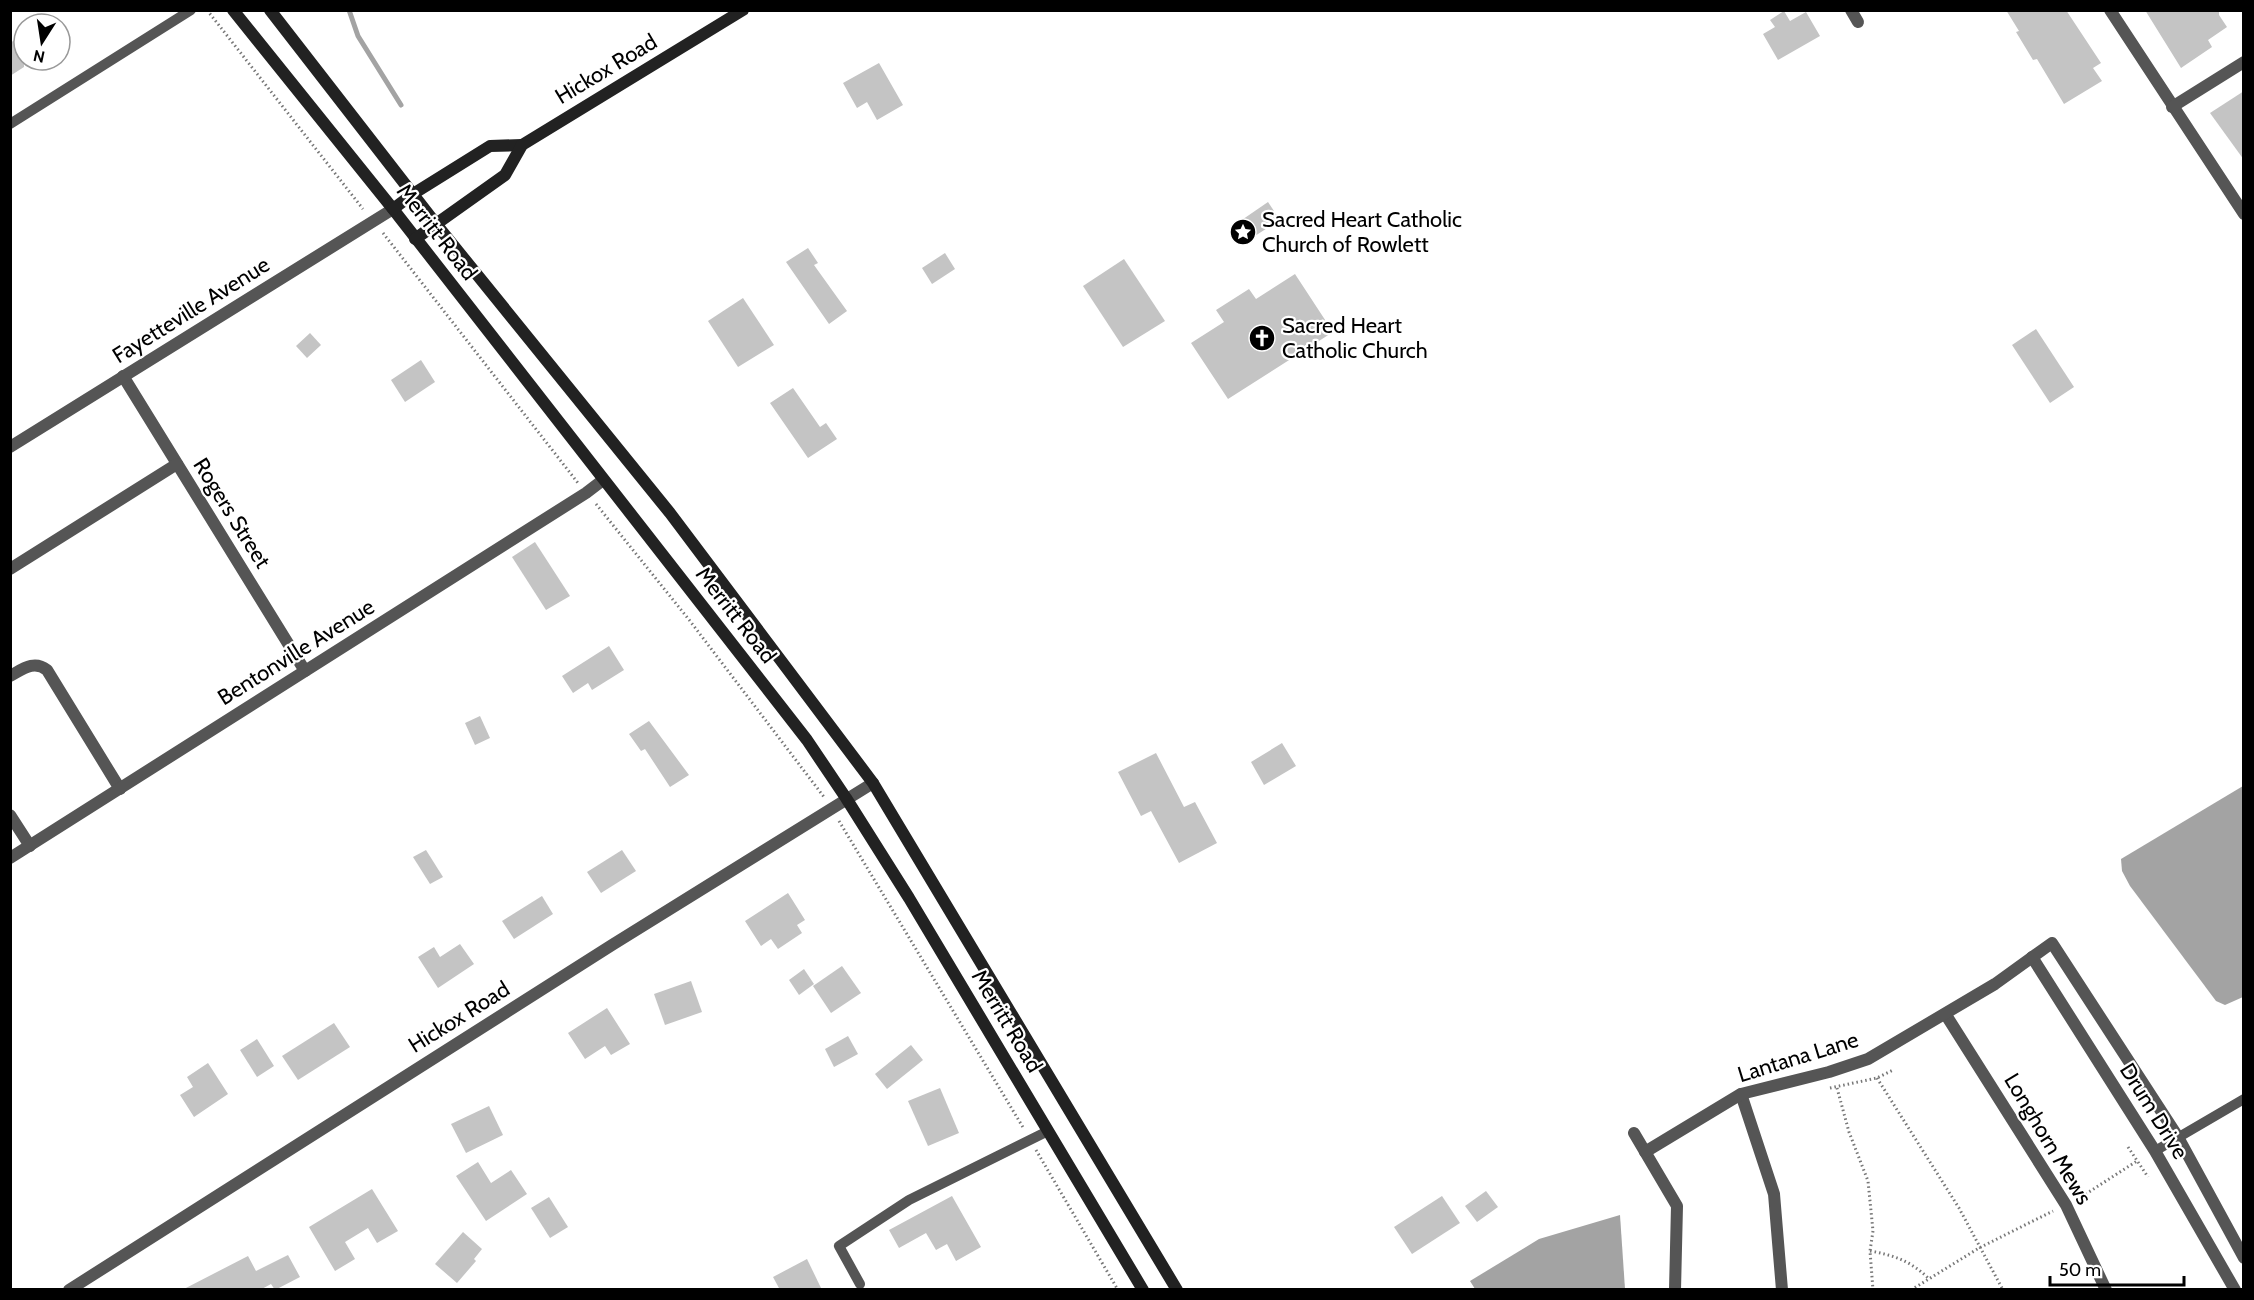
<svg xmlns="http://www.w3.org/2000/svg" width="2254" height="1300" font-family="Cabin,sans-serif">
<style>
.water{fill:#a3a3a3}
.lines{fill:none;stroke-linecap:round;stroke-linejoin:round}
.stream{stroke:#a3a3a3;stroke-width:5}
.building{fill:#c4c4c4}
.path{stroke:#777;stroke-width:3;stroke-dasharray:1.5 3;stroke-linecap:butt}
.lane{stroke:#555;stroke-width:10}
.street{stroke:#555;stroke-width:12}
.secondary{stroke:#222;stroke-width:12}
.labels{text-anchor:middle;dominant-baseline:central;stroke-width:4.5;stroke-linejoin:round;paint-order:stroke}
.street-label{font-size:22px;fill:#000;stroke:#fff}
.poi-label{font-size:22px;fill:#000;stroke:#fff;text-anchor:start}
</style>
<rect width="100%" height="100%" fill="#fff"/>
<g class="water">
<path d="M2243,786v211l-18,8 -9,-4 -86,-115 -8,-15 -1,-12z"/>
<path d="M1620,1215l5,74h-150l-5,-8 69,-42z"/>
</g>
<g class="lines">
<path class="stream" d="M349,10l9,26 43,69"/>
</g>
<g class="building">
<path d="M2006,10h60l35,53 -8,5 9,13 -38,23 -27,-45 -4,1 -17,-28 3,-1z"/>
<path d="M2145,10h74v5l8,12 -19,13 4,7 -31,21z"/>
<path d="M1784,11l6,10 16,-9 14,24 -42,24 -15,-26 12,-7 -5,-7z"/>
<path d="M24,34v33l-14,9v-33z"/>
<path d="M879,63l24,42 -26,15 -10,-18 -10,6 -14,-25z"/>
<path d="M2244,91v69l-34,-47z"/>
<path d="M1268,202l12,18 -36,23 -11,-17z"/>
<path d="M808,248l10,15 -4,2 33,46 -18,13 -43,-62z"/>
<path d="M945,253l10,16 -23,15 -10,-16z"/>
<path d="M1124,259l41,62 -42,26 -40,-61z"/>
<path d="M1295,274l38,58 -105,67 -37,-56 33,-21 -8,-12 33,-21 7,10z"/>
<path d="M743,298l31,47 -36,22 -30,-46z"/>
<path d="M2036,329l38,58 -24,16 -38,-58z"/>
<path d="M310,333l11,12 -14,13 -11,-12z"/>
<path d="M421,360l14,22 -30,20 -14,-22z"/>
<path d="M793,388l27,39 6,-4 11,16 -29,19 -38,-55z"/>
<path d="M535,542l35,54 -24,14 -34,-53z"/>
<path d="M609,646l15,24 -32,20 -4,-7 -15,10 -11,-17z"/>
<path d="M480,716l10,22 -15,7 -10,-22z"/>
<path d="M649,721l40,54 -19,12 -25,-38 -4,2 -12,-17z"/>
<path d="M1282,743l14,23 -32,19 -13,-23z"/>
<path d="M1156,753l28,54 11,-5 22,41 -38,20 -28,-52 -10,5 -23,-44z"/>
<path d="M426,850l17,27 -13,7 -17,-27z"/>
<path d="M622,850l14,21 -35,22 -14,-21z"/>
<path d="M788,893l17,27 -8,5 5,8 -24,16 -7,-10 -10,7 -16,-25z"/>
<path d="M542,896l11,18 -39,25 -12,-18z"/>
<path d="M460,944l14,20 -36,24 -20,-31 16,-10 6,10z"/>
<path d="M842,966l19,27 -30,20 -18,-27z"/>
<path d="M804,969l10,15 -15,11 -10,-15z"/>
<path d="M691,981l11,31 -37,13 -11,-31z"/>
<path d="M607,1008l23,36 -19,11 -6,-9 -20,13 -17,-26z"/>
<path d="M334,1023l16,24 -52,33 -16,-24z"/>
<path d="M848,1036l10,18 -24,13 -9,-18z"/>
<path d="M257,1039l17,27 -17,11 -17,-27z"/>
<path d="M911,1045l12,15 -36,29 -12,-15z"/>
<path d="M208,1063l20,31 -34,23 -14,-22 13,-8 -6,-10z"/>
<path d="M940,1088l19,45 -31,13 -20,-45z"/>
<path d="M489,1106l14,29 -37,18 -15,-29z"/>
<path d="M478,1162l13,21 20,-13 16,24 -41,27 -30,-45z"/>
<path d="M372,1189l26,42 -21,12 -9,-15 -23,14 10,17 -20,12 -26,-44z"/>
<path d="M1486,1191l12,16 -21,15 -12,-16z"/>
<path d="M952,1196l29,51 -25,14 -9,-17 -11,6 -10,-17 -27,15 -10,-18z"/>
<path d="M1442,1196l18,27 -48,31 -18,-27z"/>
<path d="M549,1197l19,30 -18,11 -19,-30z"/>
<path d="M463,1232l19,17 -8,10 2,2 -19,22 -22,-19z"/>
<path d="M288,1255l12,22 -25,13 -4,-6 -11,6h-78l66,-34 8,15z"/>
<path d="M807,1259l15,31h-42l-7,-13z"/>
</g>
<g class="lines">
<g class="path">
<path d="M207,10l156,199"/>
<path d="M383,233l195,250"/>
<path d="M596,504l94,117 134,176"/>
<path d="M839,821l185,308"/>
<path d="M1877,1078l82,130 44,82"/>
<path d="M1830,1088l47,-10 16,-8"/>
<path d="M1837,1088l12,44 19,49 5,50 -3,20 3,39"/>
<path d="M2128,1147l20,30"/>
<path d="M1036,1150l82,140"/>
<path d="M2078,1199l59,-38"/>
<path d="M1870,1251c23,4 41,10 58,27"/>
<path d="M1911,1290l68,-42 74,-37"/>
</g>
<g class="lane">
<path d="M10,124l181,-114"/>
<path d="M2155,1151l89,-52"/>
<path d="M860,1284l-21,-38 70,-46 139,-69"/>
</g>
<g class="street">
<path d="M1851,10l7,12"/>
<path d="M2110,10l134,204"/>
<path d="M2172,107l72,-45"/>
<path d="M123,376l182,295"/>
<path d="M10,447l383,-238"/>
<path d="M10,569l167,-105"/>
<path d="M10,676c13,-7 24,-16 37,-6l73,119"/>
<path d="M10,815l20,31"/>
<path d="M10,858l576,-365 17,-13"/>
<path d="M2032,957l123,194 80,139"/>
<path d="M1946,1015l120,190 40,85"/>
<path d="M1741,1094l33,100 8,96"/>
<path d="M1634,1133l43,73 -2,84"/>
<path d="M1645,1152l96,-58 88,-22 39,-13 127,-75 57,-41 126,194 66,121"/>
<path d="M69,1290l543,-345 261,-162"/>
</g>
<g class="secondary">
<path d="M233,10l160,199 414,531 39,58 63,100 234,392"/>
<path d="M270,10l166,214 234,289 203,270 304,507"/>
<path d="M393,209l20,-15 77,-48 32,-1"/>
<path d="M415,239l90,-64 17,-30 221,-135"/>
</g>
</g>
<defs>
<symbol id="sight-disc" viewBox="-11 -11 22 22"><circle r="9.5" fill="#000" stroke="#fff"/><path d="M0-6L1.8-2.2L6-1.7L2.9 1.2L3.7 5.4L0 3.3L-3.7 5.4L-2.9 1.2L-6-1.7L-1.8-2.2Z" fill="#fff"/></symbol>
<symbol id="church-disc" viewBox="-11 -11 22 22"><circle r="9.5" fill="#000" stroke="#fff"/><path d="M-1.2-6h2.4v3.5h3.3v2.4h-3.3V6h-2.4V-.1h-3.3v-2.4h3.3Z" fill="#fff"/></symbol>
</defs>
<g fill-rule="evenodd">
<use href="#sight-disc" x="1228" y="217" width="30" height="30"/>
<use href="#church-disc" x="1247" y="323" width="30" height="30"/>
</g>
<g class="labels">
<g class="street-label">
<text transform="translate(606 69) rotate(-31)">Hickox Road</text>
<text transform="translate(437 232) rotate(52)">Merritt Road</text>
<text transform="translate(191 310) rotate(-32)">Fayetteville Avenue</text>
<text transform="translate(232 513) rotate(58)">Rogers Street</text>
<text transform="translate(736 615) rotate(52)">Merritt Road</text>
<text transform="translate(296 652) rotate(-32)">Bentonville Avenue</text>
<text transform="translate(459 1017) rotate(-32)">Hickox Road</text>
<text transform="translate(1007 1021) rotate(59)">Merritt Road</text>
<text transform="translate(1798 1057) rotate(-17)">Lantana Lane</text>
<text transform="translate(2154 1111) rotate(58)">Drum Drive</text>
<text transform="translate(2048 1139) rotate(59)">Longhorn Mews</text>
</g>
<g class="poi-label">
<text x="1262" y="219">Sacred Heart Catholic<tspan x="1262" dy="25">Church of Rowlett</tspan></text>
<text x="1282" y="325">Sacred Heart<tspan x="1282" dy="25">Catholic Church</tspan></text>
</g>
</g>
<rect width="2254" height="1300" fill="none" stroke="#000000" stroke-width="24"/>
<g transform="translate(42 42) rotate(192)"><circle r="28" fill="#ffffff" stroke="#999999" stroke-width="1.5"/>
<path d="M0-4.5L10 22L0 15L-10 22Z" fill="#000000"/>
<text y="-9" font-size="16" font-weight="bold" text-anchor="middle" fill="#000000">N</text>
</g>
<path d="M2050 1276v9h134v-9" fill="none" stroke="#000000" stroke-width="3"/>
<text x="2059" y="1276" font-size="18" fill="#000000" stroke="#ffffff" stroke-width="4.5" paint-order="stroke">50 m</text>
</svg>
